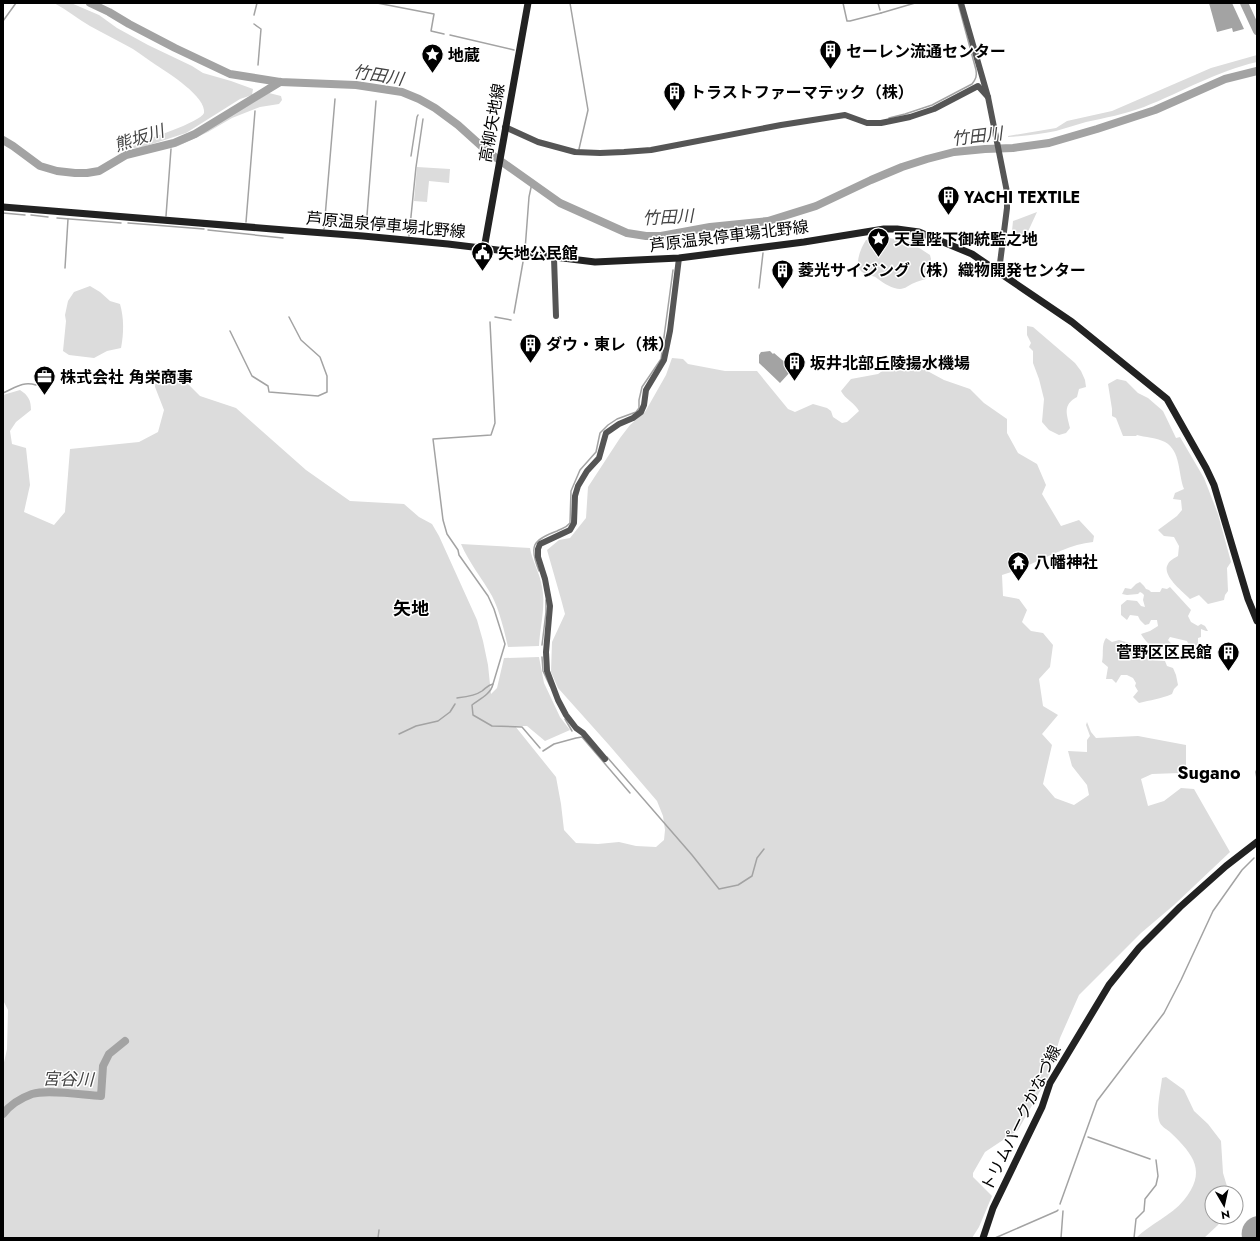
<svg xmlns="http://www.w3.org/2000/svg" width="1260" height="1241" font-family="Jost,'Noto Sans JP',sans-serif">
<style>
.green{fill:#dcdcdc}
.water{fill:#a3a3a3}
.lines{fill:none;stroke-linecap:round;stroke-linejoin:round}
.stream{stroke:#a3a3a3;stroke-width:1.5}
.river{stroke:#a3a3a3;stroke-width:8}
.tertiary{stroke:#555;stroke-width:6}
.secondary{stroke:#222;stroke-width:7}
.labels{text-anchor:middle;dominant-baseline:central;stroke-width:3;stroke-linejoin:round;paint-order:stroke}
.poi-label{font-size:16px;font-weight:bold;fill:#000;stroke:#fff;text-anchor:start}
.street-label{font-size:16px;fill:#000;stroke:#fff}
.water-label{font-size:17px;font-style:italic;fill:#444;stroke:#fff}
.quarter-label{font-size:18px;font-weight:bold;fill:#000;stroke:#fff}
</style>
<rect width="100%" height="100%" fill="#fff"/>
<g class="green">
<path d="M54,3h17l28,12 18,13 31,17 44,21 11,7 28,8 22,8 -1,6 -12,4 -54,34 -43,14 -9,1 -3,-1 4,-4c11,-3 66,-21 69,-30 3,-16 -37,-41 -48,-48 -8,-5 -15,-11 -23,-16 -14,-8 -29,-15 -43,-23 -12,-7 -23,-16 -36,-23z"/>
<path d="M1257,55v7c-40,9 -75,30 -113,45 -19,7 -39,11 -58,15 -10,3 -20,6 -30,9 -15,3 -32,5 -48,6v-1l48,-8 11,-7 45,-10 99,-43z"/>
<path d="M269,93l12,3 1,4 -3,4 -19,3 -28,11 -24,14 -32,15h-4l5,-4 11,-4 17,-8z"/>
<path d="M417,167l33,2 -1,14 -20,-2 -2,21 -13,-1z"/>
<path d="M1037,212l-12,26 -13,-7 1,-10z"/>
<path d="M884,237l26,5 20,13 1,4 -5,20c-4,1 -8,2 -12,4 -5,2 -9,6 -14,6 -7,0 -17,-6 -22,-10 -4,-4 -9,-3 -14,-6 -12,-6 -3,-25 2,-33z"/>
<path d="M90,286l10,6 10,9 10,3c4,14 4,29 1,44l-14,3 -13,7 -25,-3 -6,-4 3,-30 -1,-6 3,-14 6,-9z"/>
<path d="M1027,326l6,1 42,36 6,8 4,9 1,7 -7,2 -2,8c-15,8 -10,17 -7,31l-4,5 -7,2 -10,-5 -7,-8 2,-23 -5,-20 -6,-16v-12l-4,-4 2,-4 -4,-8z"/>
<path d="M672,358l11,1 5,5 37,7h32l31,38 7,3 18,-8 14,4 4,3 2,6 9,6 5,-1 12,-11c-4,-8 -14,-12 -18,-20l10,-12 27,-5 10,-7h32l24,13 26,9 14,14 23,16v14l11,20 19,11 9,21 -4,9 19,32 18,-6 15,16 -1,6c-22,2 -41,13 -62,22 -9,5 -20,8 -29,11l1,21 16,3 8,11 -5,12 9,9 12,2 10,12 -3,22 -11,12 4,27 15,9 -16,19 10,11 -9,39 12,14 19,7 15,-10 -2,-10 -15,-19 -4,-15 19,1v-12l3,-4 -4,-11 1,-3 4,10 5,6 42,-2 48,9v21l-6,7 -28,1 -11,5 7,27 16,-5 17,-13 13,1 36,63 -56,53 -33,28 -62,62 -19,43 -12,39 -30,53 -33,22 -12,21v4l19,19 -13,31 -7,11h-969v-171l4,-18 1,-39 -5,-10v-605l17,-5c8,5 11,10 11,20l-15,12 -6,9 2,13 14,4 4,37 -6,27 30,13 11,-13 5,-63 69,-7 19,-10 6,-22 -9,-23 1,-13 18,-4 26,26 36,12 70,62 44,31 54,3 15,13 13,7 7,12 38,84 6,21 5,24 3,29 6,-6 7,-30 35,-1 5,26 16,34 10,13 -25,11 -18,-15h-12l41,51 5,27 3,26 12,13 22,1 21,-2 17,4 20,1 8,-7 1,-10 -2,-14 -6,-15 -48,-56 -51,-57 -7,-16 1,-30 13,-28 -4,-15 -14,-49 12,-10 11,-2 16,-20 2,-31 32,-49 10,-13 15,-13 21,-37z"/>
<path d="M1117,379l9,2 12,12 10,5 15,13 13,27 4,-1 24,41 14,36 13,48 -4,6 1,23 -3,4 -1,5 -16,4 -9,-9 -9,4c-8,-8 -29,-24 -22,-35 2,-4 7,-6 10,-8l1,-10 -5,-9 -10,-1 -6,-6 19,-14 5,-6 -1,-10 -8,-1 2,-6 9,-4c-6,-15 -3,-38 -19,-47 -7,-4 -21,-5 -28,-7l-1,1h-13l-7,-18 -4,-2v-7l-4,-25z"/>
<path d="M461,544l69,4c2,13 10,25 12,39 4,19 -2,39 -3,59l-31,1c-4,-17 -8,-35 -16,-51 -10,-18 -23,-33 -31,-52z"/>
<path d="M1140,582l4,4 2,3 3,1 2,2h9l2,-4 5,1 3,-2 21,23 -3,6 3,6 7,4 3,-2 4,2 3,5h-2l-5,-2v8l-3,1v6l-3,2 -6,-1 -2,-4 -17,-4 -2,3 7,8 2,7 -2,2 -15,-10c-9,1 -15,-6 -19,-13l9,-3 8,-5 -1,-6h-6l-2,4 -4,1 -5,-5 -2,-4 -8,-1 -3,5 -6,-5v-10l6,-5 10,1 4,5 4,1 -2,-7 1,-5 -2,-2 -2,-1 -2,2 -11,1 -5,-1 3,-6 6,1 5,-5z"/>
<path d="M1106,638l6,4 7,-2 14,4 12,7v2l5,1v6l15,1 2,5 6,2 3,7 2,10 -4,4 -2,5c-11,5 -22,6 -33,9l-6,-6 5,-6 -3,-5 1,-3 -3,-5 -6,-3h-6l-5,8 -4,-4h-6l2,-12 -6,-5c2,-8 -1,-17 4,-24z"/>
<path d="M1166,1077l18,13 10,21 14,13 13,17 2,32 6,20h-17v24h11l-5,8 -14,13h-68c14,-14 35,-22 48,-38 23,-28 10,-45 -13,-67 -3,-3 -9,-6 -11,-10 -5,-11 1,-34 2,-45z"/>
</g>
<g class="water">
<path d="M1209,3h23l12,26 -11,3 -1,-4 -15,4z"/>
<path d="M770,351l3,3 1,-1 14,12 -1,2 4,4 -11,12 -21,-20v-8l2,-3z"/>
<path d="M1257,1216v22h-15c-2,-11 4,-20 15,-22z"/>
</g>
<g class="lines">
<g class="stream">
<path d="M377,3l57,11 -3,17 13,3"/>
<path d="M570,3l18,107 -9,39"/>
<path d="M843,3l4,18h3l31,-8"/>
<path d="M878,3l2,7"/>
<path d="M881,13l34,-10"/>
<path d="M254,15l3,-12"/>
<path d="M3,21l13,-18"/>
<path d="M254,24l7,5 -3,36"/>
<path d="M450,35l64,15"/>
<path d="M889,118l16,-4 27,-9 40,-21c4,-5 5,-8 4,-14l-18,-67"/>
<path d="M411,156l6,-39 1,-2"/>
<path d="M3,213l22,2"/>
<path d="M31,215l17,2"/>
<path d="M166,216l5,-67"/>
<path d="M57,218l64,5"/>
<path d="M246,222l9,-111"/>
<path d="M128,223l76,6"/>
<path d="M366,228l10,-127"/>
<path d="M324,229l11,-130"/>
<path d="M208,230l75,8"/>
<path d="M409,236l7,-69 7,-48"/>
<path d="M525,250l4,-53 3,-14"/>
<path d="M65,268l3,-49"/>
<path d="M759,288l4,-35"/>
<path d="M514,313l9,-51"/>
<path d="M495,317l16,3"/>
<path d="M230,331l22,45 16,10 1,6 49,4 9,-4v-16l-7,-19 -19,-17 -12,-23"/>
<path d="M3,393c12,-5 19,-12 33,-8"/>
<path d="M539,571c-10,-25 -7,-31 18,-40 6,-3 9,-3 13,-8l1,-32 9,-21 16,-18 4,-19 8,-8 9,-6 19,-7 3,-4v-8l3,-13 19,-28 12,-89"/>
<path d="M542,645l4,-33v-12"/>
<path d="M542,657l1,14 7,15"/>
<path d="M493,684c-2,10 -13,15 -21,21l1,10 19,11 30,1 18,21"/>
<path d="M457,698c8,-1 18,-2 25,-7 5,-4 6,-6 11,-7l12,-40 -11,-35 -6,-13 -29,-41 -1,-5 -11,-16 -4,-14 -10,-81 58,-4 4,-12 -5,-101"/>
<path d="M565,719l7,12"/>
<path d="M399,734l17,-8 22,-5 12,-9 5,-8"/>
<path d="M543,751l11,-7 22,-6 6,-1 48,56"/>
<path d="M607,757l85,98 27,34 19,-4 14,-9 5,-18 7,-9"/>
<path d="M1257,769l-1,3 1,7"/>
<path d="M1088,1137l62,22"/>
<path d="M1060,1204l37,-103 67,-88 17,-33 32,-69 29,-41 12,-12"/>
<path d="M378,1238l1,-8"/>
<path d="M995,1238l62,-27 1,-1"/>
<path d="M1061,1238l2,-27"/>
<path d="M1134,1238l2,-19 8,-8 1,-12 11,-14 2,-9 -2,-16"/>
</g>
<g class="river">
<path d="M90,3l19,9 20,12 46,24 55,26 50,8 76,3 46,7 17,7 16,9 23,17 30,27 72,51 67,30 19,3h15l49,-9 58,-6 48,-15 55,-26 31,-13 25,-8 27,-7 31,-3 28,-1 36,-5 48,-14 58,-19 70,-31 32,-8"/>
<path d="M1244,3l13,28"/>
<path d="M3,140l10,6 27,20 17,5 18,2h12l12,-2 27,-16 48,-12 21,-9 85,-52"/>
<path d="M3,1114c7,-9 18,-16 29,-20 16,-5 51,1 69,2l2,-30 6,-12 16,-13"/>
</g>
<g class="tertiary">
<path d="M961,3l27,94 19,95v16l-8,63"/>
<path d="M505,127l33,15 37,10 25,1 24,-1 27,-2 130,-25 64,-10 22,8h14l29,-6 24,-8 44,-23 10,11"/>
<path d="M554,258l2,58"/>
<path d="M605,759l-22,-26 -7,-5 -10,-13 -8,-15 -11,-29 -1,-19 4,-46 -5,-27 -7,-22v-8l2,-5 30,-14 4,-7 1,-27 3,-10 9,-15 12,-13 7,-25 13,-9 14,-6 8,-6 3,-7 2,-15 18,-30 6,-29 9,-73"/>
</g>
<g class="secondary">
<path d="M3,207l282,23 78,6 85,8 147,18 84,-4 125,-16 80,-13h13l22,3 53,22 100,68 95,77 39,69 8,17 34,114 9,22"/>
<path d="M484,249l44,-246"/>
<path d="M983,1238l10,-30 49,-101 8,-24 59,-98 30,-37 41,-41 46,-41 31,-24"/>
</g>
</g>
<defs>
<symbol id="building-pin" viewBox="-11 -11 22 30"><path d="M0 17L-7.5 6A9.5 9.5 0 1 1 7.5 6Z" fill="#000" stroke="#fff"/><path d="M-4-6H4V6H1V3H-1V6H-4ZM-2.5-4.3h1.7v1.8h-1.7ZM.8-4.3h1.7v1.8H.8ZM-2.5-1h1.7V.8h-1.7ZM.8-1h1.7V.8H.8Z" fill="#fff"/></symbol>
<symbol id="sight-pin" viewBox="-11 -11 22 30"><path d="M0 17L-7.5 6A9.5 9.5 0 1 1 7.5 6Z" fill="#000" stroke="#fff"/><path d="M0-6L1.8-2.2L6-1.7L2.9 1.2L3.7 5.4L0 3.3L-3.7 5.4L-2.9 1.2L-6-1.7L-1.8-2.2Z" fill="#fff"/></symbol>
<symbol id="civic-pin" viewBox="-11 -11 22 30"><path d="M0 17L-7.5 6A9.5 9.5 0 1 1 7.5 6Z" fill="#000" stroke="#fff"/><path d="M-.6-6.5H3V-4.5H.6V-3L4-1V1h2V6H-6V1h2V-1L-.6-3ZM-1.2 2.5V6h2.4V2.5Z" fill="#fff"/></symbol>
<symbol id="office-pin" viewBox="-11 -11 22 30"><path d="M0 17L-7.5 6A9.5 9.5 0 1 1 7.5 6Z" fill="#000" stroke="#fff"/><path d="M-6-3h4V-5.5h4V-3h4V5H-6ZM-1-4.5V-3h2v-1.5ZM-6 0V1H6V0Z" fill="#fff"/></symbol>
<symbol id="temple-pin" viewBox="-11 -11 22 30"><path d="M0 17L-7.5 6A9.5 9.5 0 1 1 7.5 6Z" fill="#000" stroke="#fff"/><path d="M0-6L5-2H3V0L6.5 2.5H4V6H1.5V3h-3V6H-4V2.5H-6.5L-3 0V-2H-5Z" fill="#fff"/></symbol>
</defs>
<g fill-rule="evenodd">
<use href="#building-pin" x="818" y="38" width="25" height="34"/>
<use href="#sight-pin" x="420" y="42" width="25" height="34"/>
<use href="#building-pin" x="662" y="80" width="25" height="34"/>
<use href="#building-pin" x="936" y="184" width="25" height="34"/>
<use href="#sight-pin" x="866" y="226" width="25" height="34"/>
<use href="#civic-pin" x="470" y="240" width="25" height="34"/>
<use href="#building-pin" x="770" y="258" width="25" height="34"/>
<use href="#building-pin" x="518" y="332" width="25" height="34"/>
<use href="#building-pin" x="782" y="350" width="25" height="34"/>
<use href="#office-pin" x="32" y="364" width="25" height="34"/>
<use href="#temple-pin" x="1006" y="550" width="25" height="34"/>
<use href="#building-pin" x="1216" y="640" width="25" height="34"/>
</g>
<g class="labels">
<g class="poi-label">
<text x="846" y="51">セーレン流通センター</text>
<text x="448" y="55">地蔵</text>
<text x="690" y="92">トラストファーマテック（株）</text>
<text x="964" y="197">YACHI TEXTILE</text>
<text x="894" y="239">天皇陛下御統監之地</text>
<text x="498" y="253">矢地公民館</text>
<text x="798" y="270">菱光サイジング（株）織物開発センター</text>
<text x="546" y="344">ダウ・東レ（株）</text>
<text x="810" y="363">坂井北部丘陵揚水機場</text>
<text x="60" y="377">株式会社 角栄商事</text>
<text x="1034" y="562">八幡神社</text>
<text x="1212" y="652" text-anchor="end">菅野区区民館</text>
</g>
<g class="street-label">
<text transform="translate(492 123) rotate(-80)">高柳矢地線</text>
<text transform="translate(386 225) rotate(5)">芦原温泉停車場北野線</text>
<text transform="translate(729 236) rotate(-7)">芦原温泉停車場北野線</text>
<text transform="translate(1021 1118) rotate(-64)">トリムパークかなづ線</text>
</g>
<g class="water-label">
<text transform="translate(378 75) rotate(9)">竹田川</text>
<text transform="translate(977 136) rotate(-7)">竹田川</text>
<text transform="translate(139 138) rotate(-18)">熊坂川</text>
<text transform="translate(668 217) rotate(-3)">竹田川</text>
<text transform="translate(68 1079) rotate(1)">宮谷川</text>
</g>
<g class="quarter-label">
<text x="411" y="609">矢地</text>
<text x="1209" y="773">Sugano</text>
</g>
</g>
<rect width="1260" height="1241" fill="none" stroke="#000000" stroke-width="8"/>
<g transform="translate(1224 1205) rotate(171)"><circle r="19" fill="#ffffff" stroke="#999999"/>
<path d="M0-3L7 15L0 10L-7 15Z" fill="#000000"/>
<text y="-6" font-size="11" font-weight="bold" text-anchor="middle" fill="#000000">N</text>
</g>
</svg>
